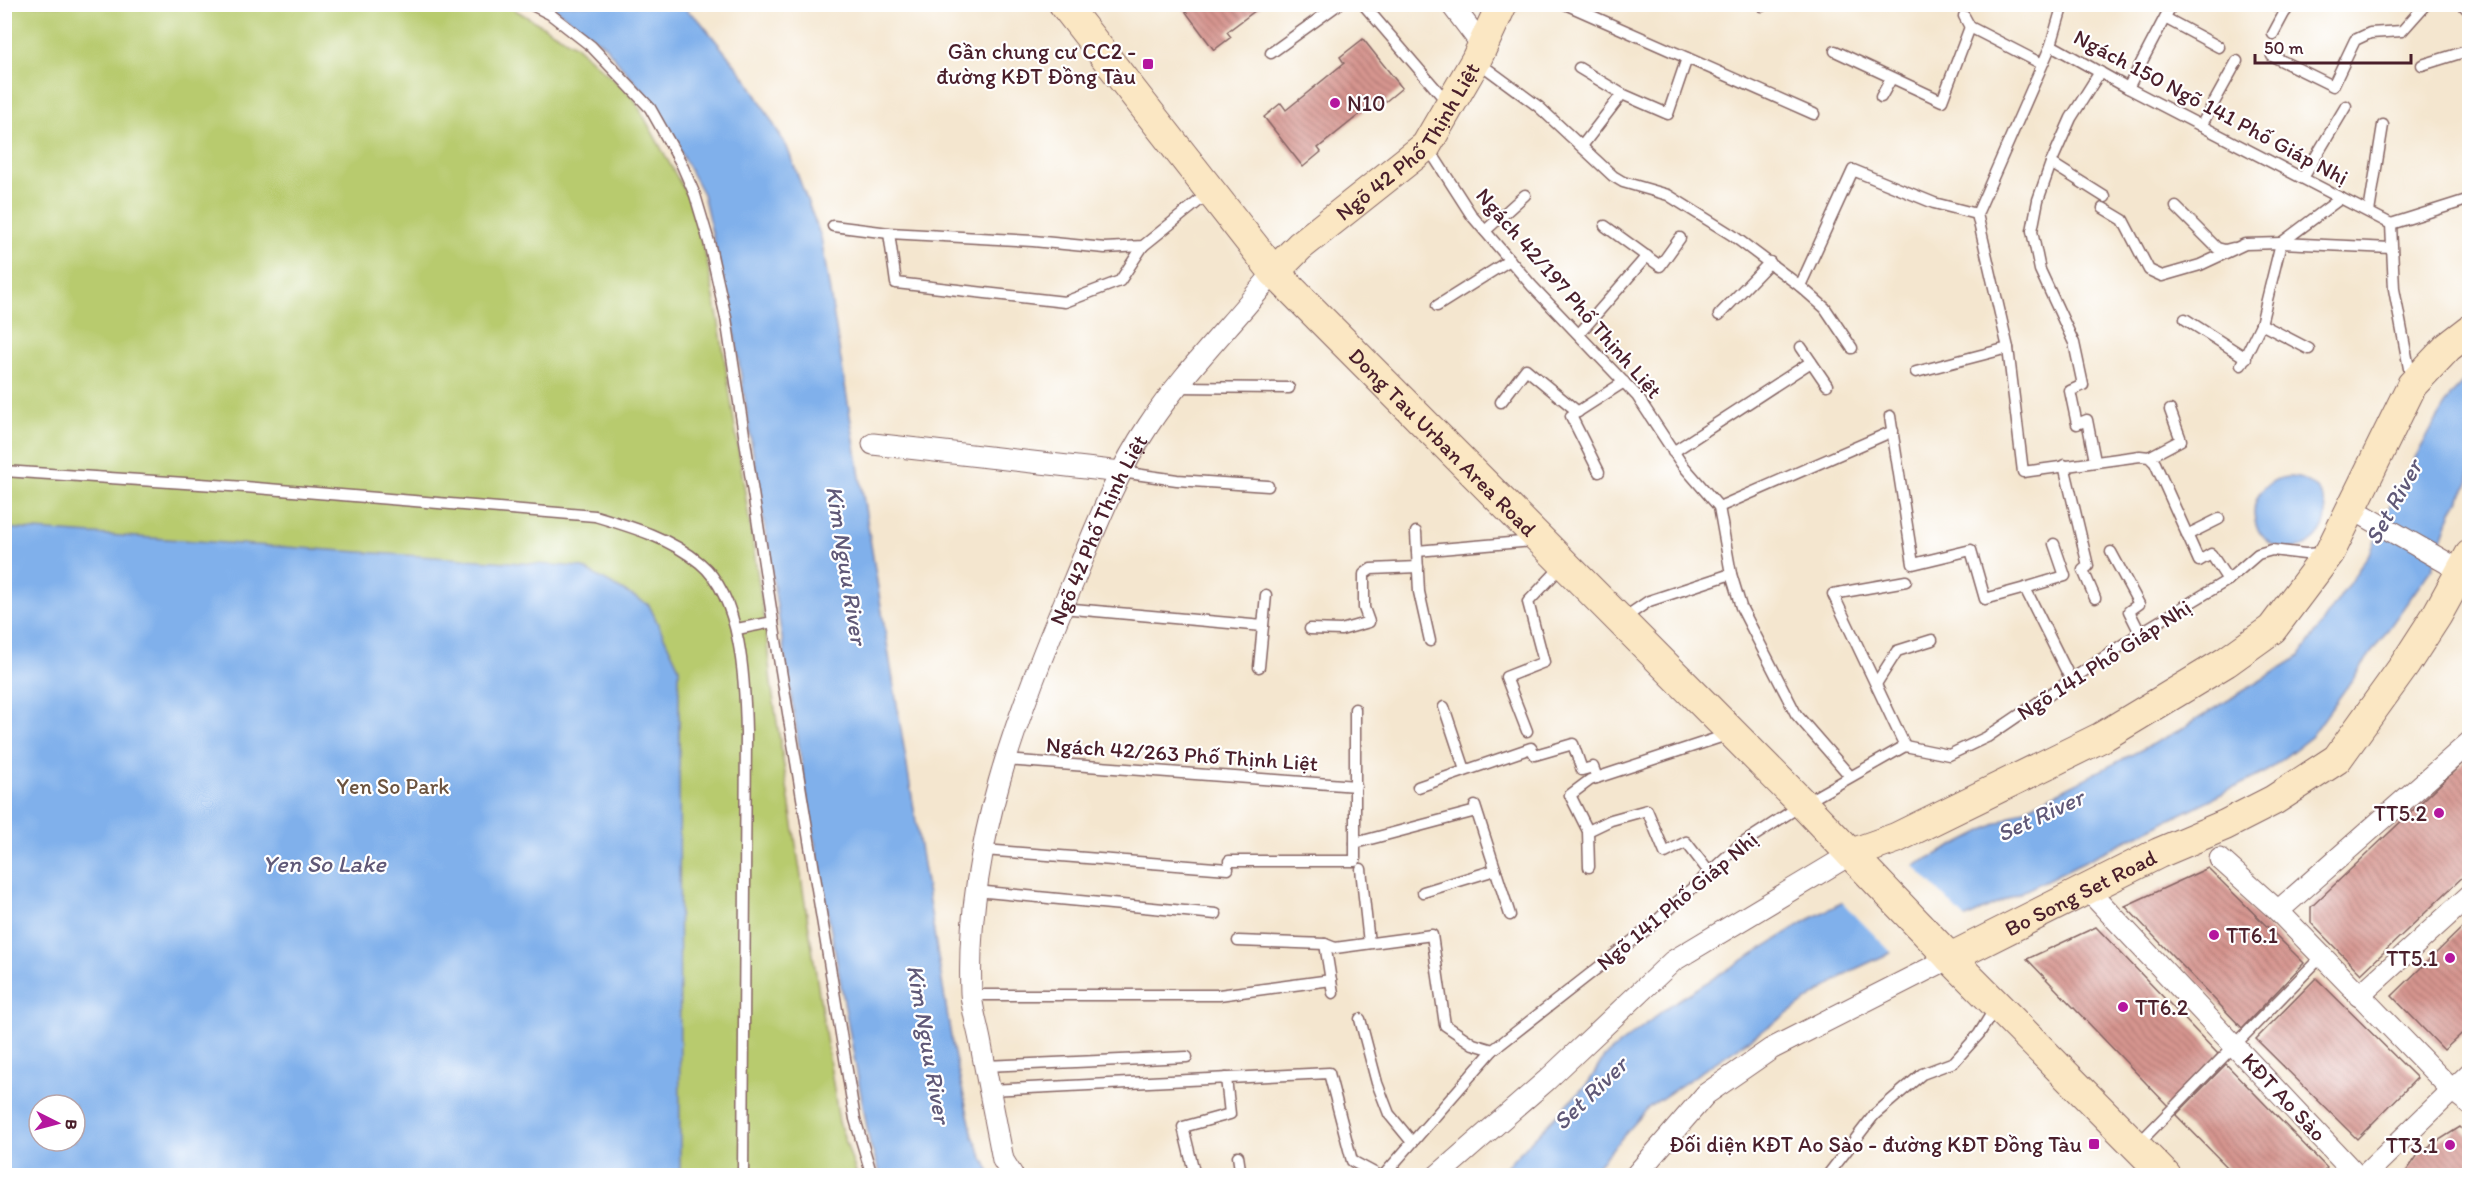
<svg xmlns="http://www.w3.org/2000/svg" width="2474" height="1180" font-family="Itim,sans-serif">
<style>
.green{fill:#b8cb6e;stroke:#81754c;stroke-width:1.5;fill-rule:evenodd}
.water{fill:#80b0eb;stroke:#65688b;stroke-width:1.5;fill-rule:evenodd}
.pier{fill:#f4e6cf}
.building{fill:url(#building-back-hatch)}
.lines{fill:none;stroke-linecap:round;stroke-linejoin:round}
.lane-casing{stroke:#866564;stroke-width:13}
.street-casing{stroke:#866564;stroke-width:23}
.secondary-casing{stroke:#866564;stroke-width:32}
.lane{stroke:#fff;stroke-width:10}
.street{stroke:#fff;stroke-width:21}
.secondary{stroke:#fbe7c3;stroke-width:30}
.poi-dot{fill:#b5179e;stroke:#fff;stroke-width:2}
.labels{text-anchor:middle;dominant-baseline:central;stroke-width:4.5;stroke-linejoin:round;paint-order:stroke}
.poi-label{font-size:22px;fill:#4a1f2b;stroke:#fff;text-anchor:end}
.street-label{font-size:22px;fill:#4a1f2b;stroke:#fff}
.park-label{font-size:22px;fill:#6b533f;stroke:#fff}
.water-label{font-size:24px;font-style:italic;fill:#605978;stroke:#fff}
</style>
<defs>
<pattern id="building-back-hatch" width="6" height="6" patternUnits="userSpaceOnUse" patternTransform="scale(1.5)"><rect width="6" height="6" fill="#d6958f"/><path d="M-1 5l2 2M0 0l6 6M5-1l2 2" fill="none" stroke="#b07975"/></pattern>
</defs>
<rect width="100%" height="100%" fill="#fff"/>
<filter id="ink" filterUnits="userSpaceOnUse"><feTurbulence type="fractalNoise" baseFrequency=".0167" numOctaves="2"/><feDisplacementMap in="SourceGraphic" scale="12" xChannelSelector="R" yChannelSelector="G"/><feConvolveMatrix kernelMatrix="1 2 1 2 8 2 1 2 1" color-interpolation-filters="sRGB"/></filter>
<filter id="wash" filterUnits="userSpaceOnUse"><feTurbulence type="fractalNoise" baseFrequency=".008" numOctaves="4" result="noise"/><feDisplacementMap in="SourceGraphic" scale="24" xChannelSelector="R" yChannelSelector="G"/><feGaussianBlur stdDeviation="1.35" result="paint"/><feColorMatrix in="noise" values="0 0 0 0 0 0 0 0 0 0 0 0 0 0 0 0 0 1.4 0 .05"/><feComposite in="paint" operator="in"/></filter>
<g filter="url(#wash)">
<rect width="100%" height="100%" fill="#f4e6cf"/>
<path class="green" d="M5,5h502l68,40 58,52 56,102 18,62 12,62 46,300 6,60 68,439 18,53 -852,1zM39,1105h36v36h-36z"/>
<g class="water">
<path d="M550,5h130l20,16 48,60 39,66 34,90 132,812 20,87 18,39h-110l-11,-31 -61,-334 -77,-492 -29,-124 -46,-85 -53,-64z"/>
<path d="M2469,376v107l-17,28 -20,57 -121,169 -47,36 -248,122 -165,76 -202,136 -60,68 -92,1 92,-94 15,-25 66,-52 136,-84 374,-191 120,-74 71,-105 25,-60 55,-96z"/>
<circle cx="2290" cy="513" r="36"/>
<path d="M5,528l576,39 68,38 30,63 1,507h-675zM39,1105h36v36h-36z"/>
</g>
<path class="pier" d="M1912,864l56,57 -74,34 -53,-54z"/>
<g id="blocks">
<g class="building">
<path d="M1180,4h84l-37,28 4,5 -17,13z"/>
<path d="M1363,39l39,49 -23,19 -4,-5 -57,46 3,4 -18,15 -39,-50 17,-14 5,7 58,-47 -4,-6z"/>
<path d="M2470,756v114l-109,104 -50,-51v-16z"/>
<path d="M2208,868l96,95 -62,65 -117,-122z"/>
<path d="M2470,920v106l-26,24 -52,-54z"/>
<path d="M2096,927l122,127 -49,53 -142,-148z"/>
<path d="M2316,978l101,100 -60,61 -101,-100z"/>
<path d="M2226,1064l101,104 -7,8h-84l-60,-61z"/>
<path d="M2460,1127l10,10v39h-67l17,-24z"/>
</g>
</g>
</g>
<g filter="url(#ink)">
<use href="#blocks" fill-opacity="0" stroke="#866564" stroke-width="1.5"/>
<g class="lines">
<defs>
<g id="lane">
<path d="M530,4l20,10 41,32 59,62 31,55 14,32 14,47 17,76 47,304 -36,7"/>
<path d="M1363,4l84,98"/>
<path d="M1565,4l249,110"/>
<path d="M2273,4l13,7"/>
<path d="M2462,4l8,8"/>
<path d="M1762,6v-2"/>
<path d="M1964,16l6,11"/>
<path d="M2165,18l54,29"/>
<path d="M2273,34l16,-30"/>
<path d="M2051,45l77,43 263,136"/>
<path d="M1835,51l107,50 28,-74 72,37"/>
<path d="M1271,53l68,-49"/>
<path d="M2272,56l61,30 22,-46 15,-7 32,-2 24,-27"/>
<path d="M1478,62l61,45 74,69 10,6 45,13 64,40 68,51 25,22 27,40"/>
<path d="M2422,65l48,-15"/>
<path d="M1579,68l43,26 46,20 19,-56"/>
<path d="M2128,88l44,-84"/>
<path d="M1881,97l10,-18"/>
<path d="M2201,126l36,-65"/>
<path d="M1427,146l45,70 60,70 105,110 44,67 38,44 12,67 10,33 55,107 54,62"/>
<path d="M1582,146l40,-52"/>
<path d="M2051,163l54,34"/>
<path d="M2303,178l43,-72"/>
<path d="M2176,207l41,41 8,2 8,-2"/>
<path d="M2103,208l20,12 26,50 13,6 38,-11 45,-21 36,-1 110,5"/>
<path d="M2369,212l14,-87"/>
<path d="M1977,214l31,134 15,124 117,-16 9,1 6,6 44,98 12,-7 17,26"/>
<path d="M1977,214l74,-169 12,-41"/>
<path d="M833,226l56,7 144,8 72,7 38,-2 67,-54"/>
<path d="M1605,226l55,40 20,-28"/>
<path d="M1485,231l40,-36"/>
<path d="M889,233l7,50 169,19 55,-21 23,-35"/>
<path d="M1800,286l53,-116 81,33 43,11"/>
<path d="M1437,306l73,-46"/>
<path d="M1719,315l51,-53"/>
<path d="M2185,319l61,39"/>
<path d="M2261,324l48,25"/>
<path d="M1579,334l68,-78"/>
<path d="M1801,347l26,38"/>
<path d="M2241,365l20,-41 20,-81 60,-45"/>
<path d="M1916,372l92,-24"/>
<path d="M2411,379l-17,-90 -3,-65 79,-25"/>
<path d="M1177,387l112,1"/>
<path d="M1501,402l25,-33 52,43"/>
<path d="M1890,416l23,148 58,-14 14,49 40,-11"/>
<path d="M1673,452l138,-90"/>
<path d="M2149,457l32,-17 -11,-30"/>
<path d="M2095,461l-8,-41 -10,4 -7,-33 13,-6 -9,-42 -34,-73 -8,-39 6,-31 13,-37 20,-45 29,-46"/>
<path d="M2064,465l24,101 -5,4 12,28"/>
<path d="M4,471l241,16 350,29c37,11 75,22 105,47 42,35 45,119 46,170l-3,443"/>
<path d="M1121,472l56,8 91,6"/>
<path d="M1599,472l-28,-56 53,-34"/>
<path d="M1719,507l174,-76"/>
<path d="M1416,532l3,60 11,49"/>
<path d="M2187,535l32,-16"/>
<path d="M2054,544l11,32 -40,12 47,94"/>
<path d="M1417,551l116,-10"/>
<path d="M2111,552l28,52 -10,7 11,22"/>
<path d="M1062,608l201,18"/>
<path d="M1621,620l28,-19 82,-27"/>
<path d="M773,622l82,497 17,57"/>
<path d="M1310,629l31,1 28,-8 -5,-14v-34l7,-5 47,-2"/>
<path d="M1259,667l7,-72"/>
<path d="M1876,684l21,-33 35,-11"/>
<path d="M1444,707l21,63"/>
<path d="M1527,731l-21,-54 38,-15 -16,-60 35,-37"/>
<path d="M1905,746l-72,-152 73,-13"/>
<path d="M1005,760l351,26"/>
<path d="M1418,787l113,-39 4,7 38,-11 9,26 11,-3 4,11"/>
<path d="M1475,806l35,109"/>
<path d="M1588,831l23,-11 36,-10 18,43 21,-11 23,30"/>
<path d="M1355,843l121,-32"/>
<path d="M984,850l244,19"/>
<path d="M1229,861h126v-152"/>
<path d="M1589,867l-1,-36 -18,-36 20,-15 140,-46"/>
<path d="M1361,869l8,74"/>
<path d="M976,891l240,23"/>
<path d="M1423,892l72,-22"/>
<path d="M1238,941l87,3 10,4 97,-13 13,90 28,19 20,6"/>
<path d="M1325,944l8,49"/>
<path d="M971,995h248l112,-15"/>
<path d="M1360,1019l17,64 12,31 23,28"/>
<path d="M985,1066l202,-9"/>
<path d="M990,1090l339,-17 23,88 28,15"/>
<path d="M2137,1145l185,-189"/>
<path d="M1238,1156l3,20"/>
<path d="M1195,1176l-12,-49 47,-13 -4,-36"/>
<path d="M1383,1176l110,-126 157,-123 87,-80 66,-43 102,-58 44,9 38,-18 153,-104 88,-53 30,-26 14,-4 33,4 17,-1"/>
<path d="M1827,1176l47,-61 48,-41 32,-12 25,-28 16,-26"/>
</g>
<g id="street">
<path d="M1451,4l31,41"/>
<path d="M873,444l248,28"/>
<path d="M2351,508l110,63"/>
<path d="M2220,859l58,52 174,179 18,14"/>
<path d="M2088,890l269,286"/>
<path d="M2278,911l192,-169"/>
<path d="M2359,996l111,-101"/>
<path id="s1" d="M1013,1176l-10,-16c-7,-38 -15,-76 -22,-115 -3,-17 -9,-35 -10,-52 -6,-144 47,-283 103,-413 22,-53 42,-106 74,-154 36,-55 85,-102 126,-154"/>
<path d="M1437,1176l110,-96 126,-119 178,-107"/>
<path d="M1635,1176l71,-82 65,-45 179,-91"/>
<path d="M2364,1176l106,-103"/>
</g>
<g id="secondary">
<path id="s2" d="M1064,4l210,268 529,532 147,154 216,218"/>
<path id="s3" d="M1274,272l26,-26 126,-100 50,-86 26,-56"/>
<path d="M1851,854l45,-16 206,-101 124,-75 46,-33 58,-77 82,-167 36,-38 22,-17"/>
<path id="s4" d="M1950,958l209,-105 66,-28 49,-25 63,-41 67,-93 33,-51 33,-60"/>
</g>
</defs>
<use href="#lane" class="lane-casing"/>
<use href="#street" class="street-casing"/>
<use href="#secondary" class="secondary-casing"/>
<use href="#lane" class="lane"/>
<use href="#street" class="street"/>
<use href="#secondary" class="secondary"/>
</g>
</g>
<g class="poi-dot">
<rect x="1142" y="58" width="12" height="12" rx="3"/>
<circle cx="1335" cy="103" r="6"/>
<circle cx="2439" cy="813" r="6"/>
<circle cx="2214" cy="935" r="6"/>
<circle cx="2450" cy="958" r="6"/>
<circle cx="2123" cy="1007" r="6"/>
<rect x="2088" y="1138" width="12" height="12" rx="3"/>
<circle cx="2450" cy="1145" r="6"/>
</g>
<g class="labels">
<g class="poi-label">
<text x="1136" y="51">Gần chung cư CC2 -<tspan x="1136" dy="25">đường KĐT Đồng Tàu</tspan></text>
<text x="1347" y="103" text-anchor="start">N10</text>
<text x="2427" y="813">TT5.2</text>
<text x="2226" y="935" text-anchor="start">TT6.1</text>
<text x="2438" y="958">TT5.1</text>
<text x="2135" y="1007" text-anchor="start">TT6.2</text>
<text x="2082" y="1144">Đối diện KĐT Ao Sào - đường KĐT Đồng Tàu</text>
<text x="2438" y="1145">TT3.1</text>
</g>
<g class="street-label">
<text transform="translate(2211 107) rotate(28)">Ngách 150 Ngõ 141 Phố Giáp Nhị</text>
<text stroke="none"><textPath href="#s3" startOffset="189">Ngõ 42 Phố Thịnh Liệt</textPath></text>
<text transform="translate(1569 293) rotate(49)">Ngách 42/197 Phố Thịnh Liệt</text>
<text stroke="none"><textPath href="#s2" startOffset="580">Dong Tau Urban Area Road</textPath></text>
<text stroke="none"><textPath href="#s1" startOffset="674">Ngõ 42 Phố Thịnh Liệt</textPath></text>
<text transform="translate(2104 660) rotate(-33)">Ngõ 141 Phố Giáp Nhị</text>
<text transform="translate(1182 754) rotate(4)">Ngách 42/263 Phố Thịnh Liệt</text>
<text stroke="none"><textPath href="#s4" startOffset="146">Bo Song Set Road</textPath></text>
<text transform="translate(1677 901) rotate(-40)">Ngõ 141 Phố Giáp Nhị</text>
<text transform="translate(2284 1097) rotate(47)">KĐT Ao Sào</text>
</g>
<g class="park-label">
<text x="393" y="786">Yen So Park</text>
</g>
<g class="water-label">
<text transform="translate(2393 502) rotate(-61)">Set River</text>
<text transform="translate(847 565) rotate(81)">Kim Nguu River</text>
<text transform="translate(2040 815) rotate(-25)">Set River</text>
<text x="324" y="863">Yen So Lake</text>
<text transform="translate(929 1044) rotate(80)">Kim Nguu River</text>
<text transform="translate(1590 1093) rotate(-44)">Set River</text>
</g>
</g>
<rect width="2474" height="1180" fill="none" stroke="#fff" stroke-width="24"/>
<g transform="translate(57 1123) rotate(96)"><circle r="28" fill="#ffffff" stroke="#b7a5aa" stroke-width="1.5"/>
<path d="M0-4.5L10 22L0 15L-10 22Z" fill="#b5179e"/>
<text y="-9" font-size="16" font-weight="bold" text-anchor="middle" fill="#4a1f2b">B</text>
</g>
<path d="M2255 54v9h156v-9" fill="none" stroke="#4a1f2b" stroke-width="3"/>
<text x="2264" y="54" font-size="18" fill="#4a1f2b" stroke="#ffffff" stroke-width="4.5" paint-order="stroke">50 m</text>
</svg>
